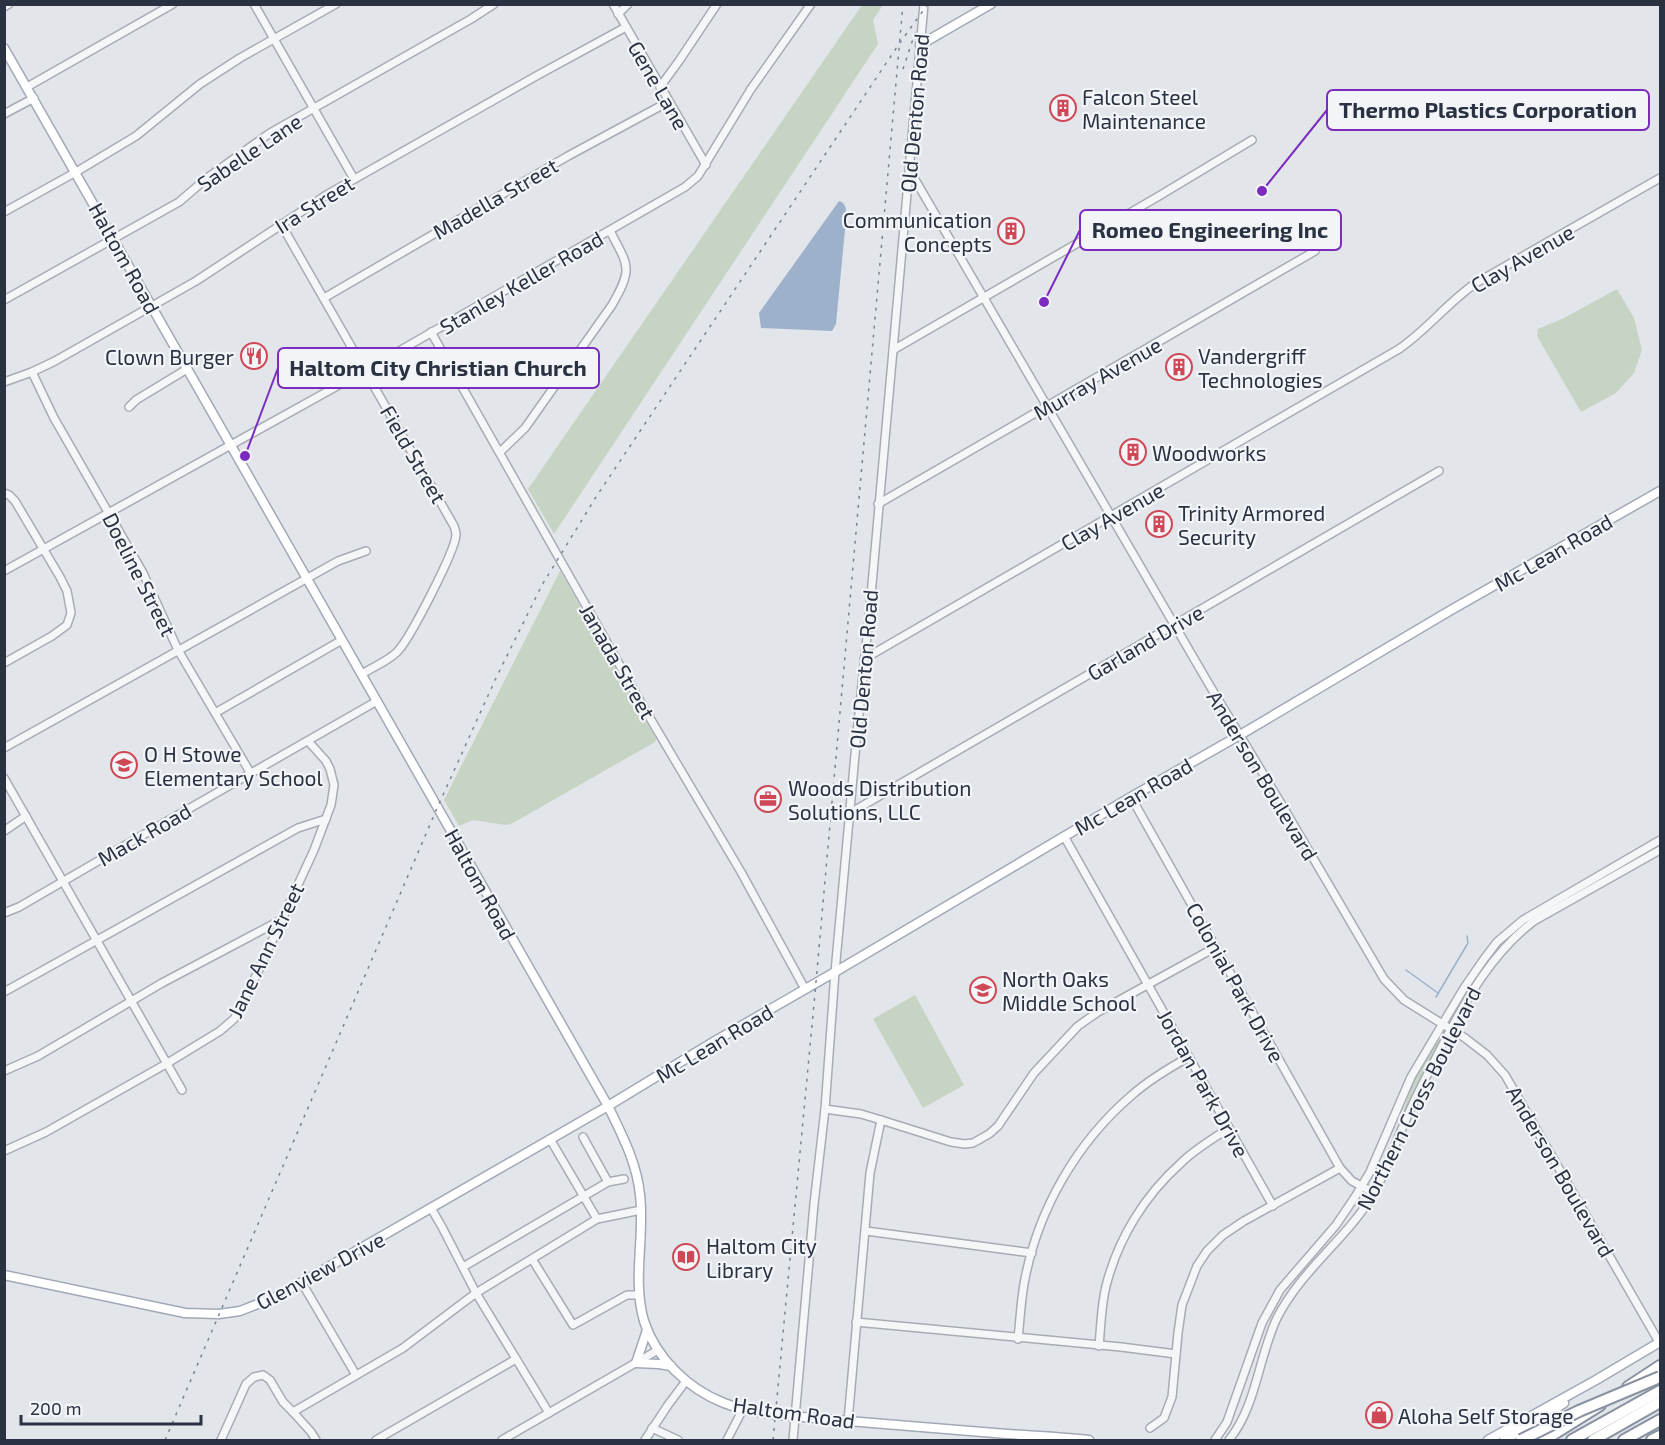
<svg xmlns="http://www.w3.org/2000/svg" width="1665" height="1445" font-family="'Exo 2',sans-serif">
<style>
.green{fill:#c7d4c3}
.water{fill:#9db1ca}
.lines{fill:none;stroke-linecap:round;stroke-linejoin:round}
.stream{stroke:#9db1ca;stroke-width:1.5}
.minor-casing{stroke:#a7acb4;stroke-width:10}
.major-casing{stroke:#a1a9b6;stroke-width:11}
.highway-casing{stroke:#8992a1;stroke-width:14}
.minor{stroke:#f5f6f8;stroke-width:7}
.major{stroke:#fff;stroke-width:8}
.highway{stroke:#fff;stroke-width:10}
.rail{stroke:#7b8394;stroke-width:1.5;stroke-dasharray:3 6;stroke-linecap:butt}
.highway-bridge-casing{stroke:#8992a1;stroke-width:14;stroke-linecap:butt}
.highway-bridge{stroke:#fff;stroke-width:10}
.labels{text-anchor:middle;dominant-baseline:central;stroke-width:4.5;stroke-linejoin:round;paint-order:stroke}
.street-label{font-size:21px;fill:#2a3242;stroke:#f2f4f8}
.poi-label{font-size:21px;fill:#2a3242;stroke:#f2f4f8;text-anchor:start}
.leader{fill:none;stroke:#7b2cbf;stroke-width:2}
.callout-dot{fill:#7b2cbf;stroke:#f2f4f8;stroke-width:2}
.callout{fill:#f2f4f8;stroke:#7b2cbf;stroke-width:2}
.callout-label{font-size:22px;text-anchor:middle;font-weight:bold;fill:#2a3242}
</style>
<rect width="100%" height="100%" fill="#e2e5ea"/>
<g class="green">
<path d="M862,5h21l-10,15 5,24 -324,490 -26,-45z"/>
<path d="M1617,289l17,29 8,32 -8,23 -18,20 -35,19 -44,-76 1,-7 26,-11z"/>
<path d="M560,571l96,168 -1,3 -142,81 -7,2 -33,-5 -14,6 -15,-26z"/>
<path d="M915,995l49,90 -41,23 -50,-89z"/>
<path d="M1437,1042l2,1 -24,46 -13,30h-1l10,-33z"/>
</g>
<path class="water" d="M839,201c8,2 7,10 7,18l-10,105 -4,7 -71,-3 -2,-15z"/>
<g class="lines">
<g class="stream">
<path d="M1406,970l32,23"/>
<path d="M1436,997l32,-54 -1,-7"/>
</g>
<defs>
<g id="minor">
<path d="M254,4l100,175"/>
<path d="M613,4l93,161"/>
<path d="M4,7l5,-3"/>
<path d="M618,14l10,-10"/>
<path d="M27,87l146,-83"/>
<path d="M660,87l19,-26 38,-57"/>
<path d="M4,114l30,-16"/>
<path d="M910,171l300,515 72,119 102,174 20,21 61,38 22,17 18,20 154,267"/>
<path d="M4,212l72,-40 60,-36 64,-52 40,-26 96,-54"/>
<path d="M281,224l173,302c1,3 2,6 2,9 -1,16 -46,104 -59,117 -9,9 -24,15 -35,22"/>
<path d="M324,298l244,-142 100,-54"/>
<path d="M4,300l175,-98 28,-24 63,-45 201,-114 23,-15"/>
<path d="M431,332l213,376 97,164 64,117"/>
<path d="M893,350l266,-154 93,-56"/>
<path d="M32,372l22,46 89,155 35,77 73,124"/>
<path d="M4,382l28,-10 23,-11 141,-80 132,-87 210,-119 88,-48"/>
<path d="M129,407l7,-7 51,-31"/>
<path d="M500,452l25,-24 87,-123c21,-37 17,-38 -2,-74"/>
<path d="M4,493l5,2 6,6 45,76 7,14 4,22 -4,12 -15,11 -48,27"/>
<path d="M878,504l437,-253"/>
<path d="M4,571l362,-201 319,-183 13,-11 53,-87 60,-85"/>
<path d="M864,659l535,-310c28,-19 49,-47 77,-66l184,-105"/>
<path d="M215,713l127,-73"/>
<path d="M4,748l334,-187 28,-10"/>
<path d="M4,778l178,312"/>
<path d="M1131,797l209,371"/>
<path d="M850,813l589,-342"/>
<path d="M4,831l22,-15"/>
<path d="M1064,836l209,370"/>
<path d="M4,913l15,-6 117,-68 241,-138"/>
<path d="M4,992l294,-164 28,-9"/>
<path d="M4,1071l34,-15 124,-73 119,-63"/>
<path d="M825,1109l36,5 20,6 70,22 14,2 8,-1 16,-9 9,-8 36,-53 44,-47 20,-14 118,-65"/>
<path d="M583,1137l25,45"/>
<path d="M550,1139l47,80"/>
<path d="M4,1151l42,-19 120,-68 54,-33 14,-12 20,-39 60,-130 17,-45 3,-20 -4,-16 -4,-8 -18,-20"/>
<path d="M431,1208l11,19 34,66 73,120"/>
<path d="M866,1231l166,22"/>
<path d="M532,1259l41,66 54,-30h12"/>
<path d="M463,1267l145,-85 16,-3"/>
<path d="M302,1283l54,92"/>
<path d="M856,1322l265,25 55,7"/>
<path d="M1018,1339c2,-19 3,-38 6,-55 13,-73 52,-141 108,-189 17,-15 37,-27 57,-38"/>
<path d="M1099,1346c2,-20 2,-40 7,-60 12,-47 38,-90 75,-123 14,-14 32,-24 48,-35"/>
<path d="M293,1412l18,20 5,8"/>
<path d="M848,1421l22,-248 11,-53"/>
<path d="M652,1428l26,12"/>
<path d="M1150,1428l14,-10 8,-21 6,-64 4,-28 15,-39 10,-15 16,-16 21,-14 96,-53 12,13 22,12"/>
<path d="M221,1440l25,-56 8,-7 9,-2 7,5 13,22 10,10 110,-64 73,-55 121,-74 44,-9"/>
<path d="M376,1440l140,-81"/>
<path d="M502,1440l156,-90"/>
<path d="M645,1440l23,-35 18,-24"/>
<path d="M727,1440l16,-31"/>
<path d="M793,1440l21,-236 11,-95 10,-137 22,-239 12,-115 55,-614"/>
<path d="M1215,1440l12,-18 35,-99 18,-33 56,-65 19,-28 15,-25 41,-95 53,-89 20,-29 13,-17 26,-22 137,-80"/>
<path d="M1229,1440c28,-35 29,-82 48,-122 24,-48 70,-79 97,-125 13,-23 20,-48 31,-71 11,-27 25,-52 38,-78 24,-46 49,-91 91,-123l126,-71"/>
</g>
<g id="major">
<path d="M920,45l71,-41"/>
<path d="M4,48l604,1058c14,29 29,57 32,89 5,42 -8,85 4,126 12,37 44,68 80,82 33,13 76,13 112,17 57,5 114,9 171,14 27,2 55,3 82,6"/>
<path d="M4,1275l181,38 34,1 21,-3 38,-15 330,-190 107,-65 120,-69 296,-175 109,-62 211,-125 209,-119"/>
<path d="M647,1330l-11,33 23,1 12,2"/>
<path d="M1488,1440l108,-60 64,-38"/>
<path d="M1504,1440l39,-22 21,-15"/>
</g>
<g id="highway">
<path d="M1628,1387l32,-21"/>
<path d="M1544,1440l56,-35"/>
<path d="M1572,1440l88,-49"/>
<path d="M1593,1440l67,-38"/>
<path d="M1624,1440l36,-20"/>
<path d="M1652,1440l8,-4"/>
</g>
</defs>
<use href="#minor" class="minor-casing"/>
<use href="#major" class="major-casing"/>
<use href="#highway" class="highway-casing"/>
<use href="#minor" class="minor"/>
<use href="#major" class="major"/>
<use href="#highway" class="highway"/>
<g class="rail">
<path d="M903,69l13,-39"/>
<path d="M165,1440l273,-634 58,-128 46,-93 54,-88 303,-453 29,-40"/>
<path d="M773,1440l42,-447 88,-989"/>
</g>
<defs>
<path id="highway-bridge" d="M1521,1440l58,-29 81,-34"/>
</defs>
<use href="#highway-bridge" class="highway-bridge-casing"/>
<use href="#highway-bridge" class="highway-bridge"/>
</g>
<defs>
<symbol id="building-ring" viewBox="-11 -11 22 22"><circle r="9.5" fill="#f2f4f8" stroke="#ce4856" stroke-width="1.5"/><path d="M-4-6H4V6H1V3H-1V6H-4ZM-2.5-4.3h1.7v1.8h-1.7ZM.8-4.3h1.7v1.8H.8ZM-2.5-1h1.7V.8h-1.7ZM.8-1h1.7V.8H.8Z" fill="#ce4856"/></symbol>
<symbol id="restaurant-ring" viewBox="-11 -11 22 22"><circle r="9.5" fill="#f2f4f8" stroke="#ce4856" stroke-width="1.5"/><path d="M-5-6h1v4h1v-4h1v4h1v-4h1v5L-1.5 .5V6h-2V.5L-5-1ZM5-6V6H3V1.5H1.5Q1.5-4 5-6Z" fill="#ce4856"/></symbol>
<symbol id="school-ring" viewBox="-11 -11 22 22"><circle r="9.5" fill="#f2f4f8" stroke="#ce4856" stroke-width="1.5"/><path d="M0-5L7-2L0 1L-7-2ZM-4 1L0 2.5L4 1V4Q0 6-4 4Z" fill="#ce4856"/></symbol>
<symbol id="office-ring" viewBox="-11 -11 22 22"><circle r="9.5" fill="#f2f4f8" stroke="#ce4856" stroke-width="1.5"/><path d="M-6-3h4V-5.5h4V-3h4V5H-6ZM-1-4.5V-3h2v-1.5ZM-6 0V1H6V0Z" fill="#ce4856"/></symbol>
<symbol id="library-ring" viewBox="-11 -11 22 22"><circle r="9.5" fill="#f2f4f8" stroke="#ce4856" stroke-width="1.5"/><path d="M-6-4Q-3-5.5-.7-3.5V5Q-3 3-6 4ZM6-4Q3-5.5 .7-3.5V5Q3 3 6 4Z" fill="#ce4856"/></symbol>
<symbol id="shop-ring" viewBox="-11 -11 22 22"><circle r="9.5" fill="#f2f4f8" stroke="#ce4856" stroke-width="1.5"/><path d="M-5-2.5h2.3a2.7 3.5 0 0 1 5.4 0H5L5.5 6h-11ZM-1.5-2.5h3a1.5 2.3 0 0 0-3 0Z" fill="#ce4856"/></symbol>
</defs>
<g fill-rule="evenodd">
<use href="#building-ring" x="1048" y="93" width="30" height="30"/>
<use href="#building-ring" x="996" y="216" width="30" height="30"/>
<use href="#restaurant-ring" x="239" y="341" width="30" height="30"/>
<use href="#building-ring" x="1164" y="352" width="30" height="30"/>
<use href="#building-ring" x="1118" y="437" width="30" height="30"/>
<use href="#building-ring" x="1144" y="509" width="30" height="30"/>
<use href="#school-ring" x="109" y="750" width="30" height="30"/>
<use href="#office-ring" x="753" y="784" width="30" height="30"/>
<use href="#school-ring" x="968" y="975" width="30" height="30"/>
<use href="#library-ring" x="671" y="1242" width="30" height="30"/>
<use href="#shop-ring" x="1364" y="1400" width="30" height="30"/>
</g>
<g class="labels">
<g class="street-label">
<text transform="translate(659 85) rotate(60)">Gene Lane</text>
<text transform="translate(914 113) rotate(-85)">Old Denton Road</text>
<text transform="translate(249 152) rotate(-34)">Sabelle Lane</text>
<text transform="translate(495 198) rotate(-30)">Madella Street</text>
<text transform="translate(314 204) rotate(-32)">Ira Street</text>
<text transform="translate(125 258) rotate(61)">Haltom Road</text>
<text transform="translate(1522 258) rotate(-30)">Clay Avenue</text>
<text transform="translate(521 282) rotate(-30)">Stanley Keller Road</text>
<text transform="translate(1097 378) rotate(-30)">Murray Avenue</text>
<text transform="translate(414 454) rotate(60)">Field Street</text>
<text transform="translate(1112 516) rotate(-30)">Clay Avenue</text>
<text transform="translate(1553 552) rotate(-30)">Mc Lean Road</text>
<text transform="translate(140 574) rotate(63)">Doeline Street</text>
<text transform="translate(1145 642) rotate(-30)">Garland Drive</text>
<text transform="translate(618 661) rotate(60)">Janada Street</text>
<text transform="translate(863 669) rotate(-85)">Old Denton Road</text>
<text transform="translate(1263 775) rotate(59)">Anderson Boulevard</text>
<text transform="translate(1133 796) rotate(-30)">Mc Lean Road</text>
<text transform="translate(144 834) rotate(-30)">Mack Road</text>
<text transform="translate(481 884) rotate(61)">Haltom Road</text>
<text transform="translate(265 950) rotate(-64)">Jane Ann Street</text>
<text transform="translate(1236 982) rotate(61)">Colonial Park Drive</text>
<text transform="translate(714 1043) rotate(-31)">Mc Lean Road</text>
<text transform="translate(1204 1083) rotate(61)">Jordan Park Drive</text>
<text transform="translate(1418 1098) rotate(-63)">Northern Cross Boulevard</text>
<text transform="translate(1561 1171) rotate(60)">Anderson Boulevard</text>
<text transform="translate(320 1270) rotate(-28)">Glenview Drive</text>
<text transform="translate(794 1412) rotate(8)">Haltom Road</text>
</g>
<g class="poi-label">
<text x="1082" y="96">Falcon Steel<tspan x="1082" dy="24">Maintenance</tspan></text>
<text x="992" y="219" text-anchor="end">Communication<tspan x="992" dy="24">Concepts</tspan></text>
<text x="1198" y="355">Vandergriff<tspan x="1198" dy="24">Technologies</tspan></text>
<text x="234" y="356" text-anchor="end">Clown Burger</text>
<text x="1152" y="452">Woodworks</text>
<text x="1178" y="512">Trinity Armored<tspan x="1178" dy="24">Security</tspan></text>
<text x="144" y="753">O H Stowe<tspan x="144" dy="24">Elementary School</tspan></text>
<text x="788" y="787">Woods Distribution<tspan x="788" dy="24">Solutions, LLC</tspan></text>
<text x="1002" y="978">North Oaks<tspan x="1002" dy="24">Middle School</tspan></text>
<text x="706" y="1245">Haltom City<tspan x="706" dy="24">Library</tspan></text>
<text x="1398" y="1415">Aloha Self Storage</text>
</g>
</g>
<path class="leader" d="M1262 191L1327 110M1044 302L1080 230M245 456L278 368"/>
<g class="callout-dot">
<circle cx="1262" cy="191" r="6"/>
<circle cx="1044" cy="302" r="6"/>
<circle cx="245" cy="456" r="6"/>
</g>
<g class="callout">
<rect x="1327" y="90" width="322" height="40" rx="6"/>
<rect x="1080" y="210" width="261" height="40" rx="6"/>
<rect x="278" y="348" width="321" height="40" rx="6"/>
</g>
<g class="callout-label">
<text x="1488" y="118">Thermo Plastics Corporation</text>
<text x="1210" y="238">Romeo Engineering Inc</text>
<text x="438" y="376">Haltom City Christian Church</text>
</g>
<rect width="1665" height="1445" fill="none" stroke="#2a3242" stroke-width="12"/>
<path d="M21 1415v9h180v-9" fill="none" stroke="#2a3242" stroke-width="3"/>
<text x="30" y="1415" font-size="18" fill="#2a3242" stroke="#f2f4f8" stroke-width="4.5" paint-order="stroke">200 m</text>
</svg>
